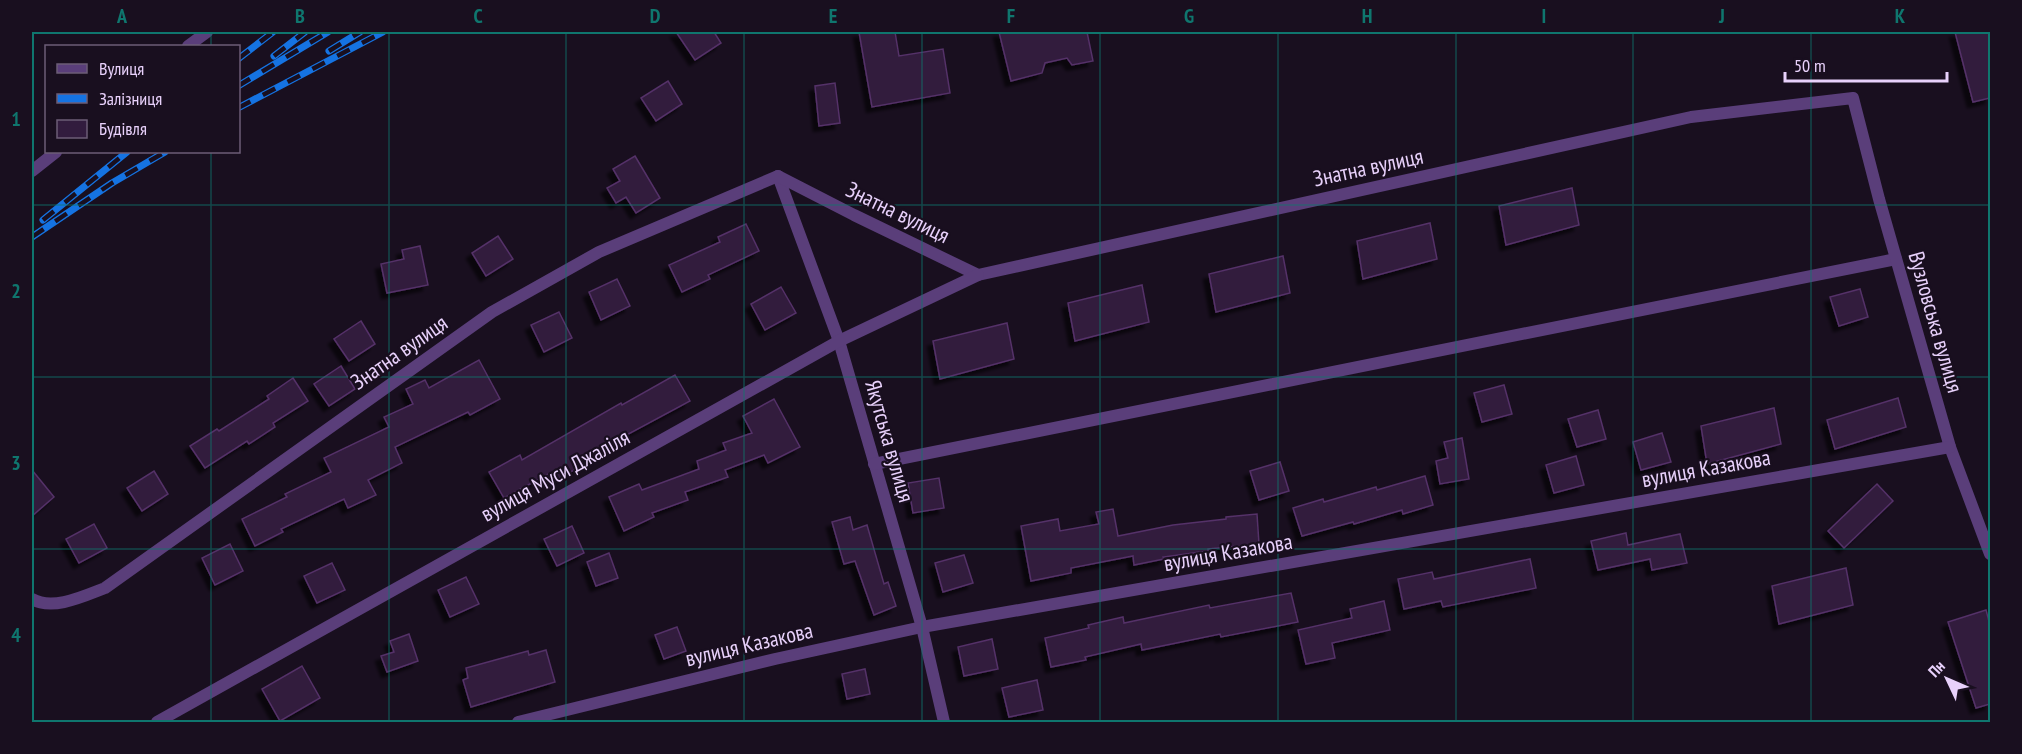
<svg xmlns="http://www.w3.org/2000/svg" width="2022" height="754" font-family="'PT Sans Narrow',sans-serif">
<style>
.building{fill:#321c3e;stroke:#543168;stroke-width:1.5;filter:url(#shadow)}
.lines{fill:none;stroke-linecap:round;stroke-linejoin:round}
.minor{stroke:#5a3e7a;stroke-width:12}
.rail-casing{stroke:#1573e2;stroke-width:7}
.rail{stroke:#190f1f;stroke-width:4.5;stroke-dasharray:14;stroke-linecap:butt}
.grid{fill:none;stroke:#0f766e;stroke-width:1.5;stroke-opacity:0.55}
.labels{text-anchor:middle;dominant-baseline:central;stroke-width:4.5;stroke-linejoin:round;paint-order:stroke}
.street-label{font-size:22px;fill:#e8d1fb;stroke:#190f1f}
.neatline{fill:none;stroke:#0f766e;stroke-width:2}
.grid-label{font-size:20px;text-anchor:middle;font-weight:bold;fill:#0f766e}
</style>
<defs>
<filter id="shadow"><feDropShadow dx="-5.5" dy="5.5" stdDeviation="1.5" flood-color="#0009"/></filter>
</defs>
<rect width="100%" height="100%" fill="#190f1f"/>
<g class="building">
<path d="M676,32h38l7,11 -26,17z"/>
<path d="M859,32h36l4,24 44,-7 7,44 -78,14z"/>
<path d="M999,32h88l6,29 -21,4 -5,-7 -22,5 -3,10 -31,8z"/>
<path d="M1955,32h35v66l-17,4z"/>
<path d="M668,81l14,23 -26,17 -15,-23z"/>
<path d="M835,83l5,40 -21,3 -4,-40z"/>
<path d="M635,156l25,42 -24,15 -10,-16 -10,6 -9,-15 13,-7 -7,-12z"/>
<path d="M1572,188l7,37 -73,20 -7,-39z"/>
<path d="M1430,223l7,36 -74,20 -6,-38z"/>
<path d="M746,224l13,27 -51,24 2,4 -28,13 -13,-27 51,-23 -2,-5z"/>
<path d="M498,236l15,23 -27,17 -14,-23z"/>
<path d="M420,246l8,39 -41,8 -6,-29 23,-5 -2,-9z"/>
<path d="M1283,256l7,37 -74,19 -7,-38z"/>
<path d="M617,279l13,27 -29,14 -12,-28z"/>
<path d="M1142,285l7,37 -74,19 -7,-38z"/>
<path d="M781,287l15,26 -31,17 -14,-26z"/>
<path d="M1860,289l8,28 -29,9 -9,-29z"/>
<path d="M559,312l13,26 -28,14 -13,-27z"/>
<path d="M361,321l14,23 -26,17 -15,-22z"/>
<path d="M1007,323l7,36 -74,20 -7,-38z"/>
<path d="M479,360l21,39 -30,16 -2,-3 -73,35 7,16 -34,17 8,15 -28,13 -4,-9 -63,30 2,3 -28,14 -13,-27 45,-22 -2,-3 46,-22 -7,-14 65,-31 -5,-10 29,-13 -7,-15 19,-9 4,8z"/>
<path d="M341,366l14,23 -26,17 -15,-22z"/>
<path d="M675,375l15,26 -112,60 3,5 -26,15 -5,-8 -46,25 -15,-26 31,-17 2,5 99,-57 1,2z"/>
<path d="M293,378l15,23 -35,22 2,4 -26,17 -2,-3 -42,27 -15,-22 27,-17 2,2 50,-32 -2,-3z"/>
<path d="M1504,385l8,29 -30,8 -8,-29z"/>
<path d="M1898,398l8,29 -71,22 -8,-29z"/>
<path d="M774,399l26,48 -32,16 -4,-8 -39,15 3,7 -43,15 3,8 -36,13 2,4 -30,14 -15,-34 30,-13 3,6 57,-21 -2,-8 29,-11 -3,-7 29,-10 -9,-17z"/>
<path d="M1774,408l7,36 -74,20 -6,-38z"/>
<path d="M1598,410l8,29 -29,8 -9,-28z"/>
<path d="M1662,433l9,29 -30,8 -8,-28z"/>
<path d="M1462,438l7,41 -29,5 -4,-23 12,-3 -4,-16z"/>
<path d="M1576,456l8,29 -30,8 -8,-28z"/>
<path d="M1280,462l9,29 -30,9 -9,-29z"/>
<path d="M32,470l22,27 -22,19z"/>
<path d="M154,471l14,23 -26,17 -15,-23z"/>
<path d="M1425,476l8,29 -30,9 -1,-4 -48,14 -1,-2 -51,14 -9,-28 30,-9 1,3 52,-15 1,3z"/>
<path d="M939,478l5,30 -31,5 -5,-30z"/>
<path d="M1877,484l16,17 -49,47 -16,-17z"/>
<path d="M1113,509l5,27 55,-11 53,-6v-2l31,-3 2,30 -51,5v2l-45,6 1,2 -30,6 -1,-9 -62,12v5l-40,8 -10,-55 37,-7 2,12 39,-7 -3,-12z"/>
<path d="M850,517l3,13 14,-5 17,59 4,-2 8,24 -22,9 -19,-54 -11,3 -12,-42z"/>
<path d="M94,524l13,24 -28,15 -13,-24z"/>
<path d="M572,526l12,27 -27,13 -13,-27z"/>
<path d="M1626,533l2,12 52,-11 7,29 -35,7 -2,-11 -52,11 -7,-29z"/>
<path d="M230,544l13,27 -28,14 -13,-27z"/>
<path d="M609,553l9,25 -22,8 -9,-24z"/>
<path d="M964,555l9,28 -30,9 -8,-29z"/>
<path d="M1530,559l6,29 -93,19 -2,-6 -37,8 -6,-30 34,-7 2,7z"/>
<path d="M332,563l13,27 -28,13 -13,-27z"/>
<path d="M1846,568l7,37 -74,19 -7,-38z"/>
<path d="M466,577l13,27 -29,13 -12,-27z"/>
<path d="M1291,593l7,29 -77,15 -1,-3 -78,16 -1,-6 -56,13 1,3 -35,7 -6,-29 44,-10 -1,-3 35,-8 1,6 85,-18 1,3z"/>
<path d="M1384,601l6,29 -58,13 3,15 -29,6 -8,-34 54,-12 -2,-9z"/>
<path d="M1986,610l4,15v79l-14,4 -28,-86z"/>
<path d="M677,627l9,24 -22,8 -9,-24z"/>
<path d="M409,634l9,27 -31,11 -6,-16 13,-4 -4,-11z"/>
<path d="M992,639l6,30 -34,7 -6,-29z"/>
<path d="M546,650l9,32 -84,25 -8,-27 5,-2 -2,-10 62,-17 1,4z"/>
<path d="M302,666l18,32 -40,23 -18,-32z"/>
<path d="M865,669l5,25 -23,5 -5,-25z"/>
<path d="M1037,680l6,30 -34,7 -7,-29z"/>
</g>
<g class="lines">
<g class="minor">
<path d="M188,46l19,-14"/>
<path d="M32,171l24,-19"/>
<path d="M778,176l61,165 83,286 22,95"/>
<path d="M874,464l1022,-205"/>
<path d="M32,599c21,12 52,-3 73,-11l387,-276 107,-60 179,-76 76,39 124,60 713,-158 162,-19 26,101 71,248 40,107"/>
<path d="M157,722l682,-381 139,-66"/>
<path d="M518,722l257,-63 147,-32 1028,-180"/>
</g>
<defs>
<g id="rail">
<path d="M329,51l31,-19"/>
<path d="M274,56l31,-24"/>
<path d="M238,59l35,-27"/>
<path d="M238,86l90,-54"/>
<path d="M238,108l145,-76"/>
<path d="M43,220l84,-68"/>
<path d="M32,237l80,-54 53,-31"/>
</g>
</defs>
<use href="#rail" class="rail-casing"/>
<use href="#rail" class="rail"/>
</g>
<path class="grid" d="M211,32v14M389,32v690M566,32v690M744,32v690M922,32v690M1100,32v690M1278,32v690M1456,32v690M1633,32v690M1811,32v690M211,152v570M32,205h1958M32,377h1958M32,549h1958"/>
<g class="labels">
<g class="street-label">
<text transform="translate(1368 167) rotate(-12)">Знатна вулиця</text>
<text transform="translate(898 212) rotate(26)">Знатна вулиця</text>
<text transform="translate(1936 322) rotate(74)">Вузловська вулиця</text>
<text transform="translate(399 352) rotate(-35)">Знатна вулиця</text>
<text transform="translate(890 441) rotate(74)">Якутська вулиця</text>
<text transform="translate(1706 468) rotate(-10)">вулиця Казакова</text>
<text transform="translate(555 475) rotate(-29)">вулиця Муси Джаліля</text>
<text transform="translate(1228 552) rotate(-10)">вулиця Казакова</text>
<text transform="translate(749 644) rotate(-13)">вулиця Казакова</text>
</g>
</g>
<rect width="2022" height="754" fill="none" stroke="#190f1f" stroke-width="66"/>
<rect x="45" y="45" width="195" height="108" fill="#190f1f" stroke="#6c5d77" stroke-width="1.5"/>
<rect x="57" y="64" width="30" height="9" fill="#5a3e7a" stroke="#6c5d77" stroke-width="1.5"/>
<text x="99" y="75" font-size="18" fill="#e8d1fb">Вулиця</text>
<rect x="57" y="94" width="30" height="9" fill="#1573e2" stroke="#6c5d77" stroke-width="1.5"/>
<text x="99" y="105" font-size="18" fill="#e8d1fb">Залізниця</text>
<rect x="57" y="120" width="30" height="18" fill="#321c3e" stroke="#6c5d77" stroke-width="1.5"/>
<text x="99" y="135" font-size="18" fill="#e8d1fb">Будівля</text>
<g transform="translate(1947 679) rotate(314)" stroke="#190f1f" stroke-width="4.5" paint-order="stroke">
<path d="M0-4.5L10 22L0 15L-10 22Z" fill="#e8d1fb"/>
<text y="-9" font-size="16" font-weight="bold" text-anchor="middle" fill="#e8d1fb">Пн</text>
</g>
<path d="M1785 72v9h162v-9" fill="none" stroke="#e8d1fb" stroke-width="3"/>
<text x="1794" y="72" font-size="18" fill="#e8d1fb" stroke="#190f1f" stroke-width="4.5" paint-order="stroke">50 m</text>
<rect x="33" y="33" width="1956" height="688" class="neatline"/>
<g class="grid-label">
<text x="122" y="23">A</text>
<text x="300" y="23">B</text>
<text x="478" y="23">C</text>
<text x="655" y="23">D</text>
<text x="833" y="23">E</text>
<text x="1011" y="23">F</text>
<text x="1189" y="23">G</text>
<text x="1367" y="23">H</text>
<text x="1544" y="23">I</text>
<text x="1722" y="23">J</text>
<text x="1900" y="23">K</text>
<text x="16" y="126">1</text>
<text x="16" y="298">2</text>
<text x="16" y="470">3</text>
<text x="16" y="642">4</text>
</g>
</svg>
